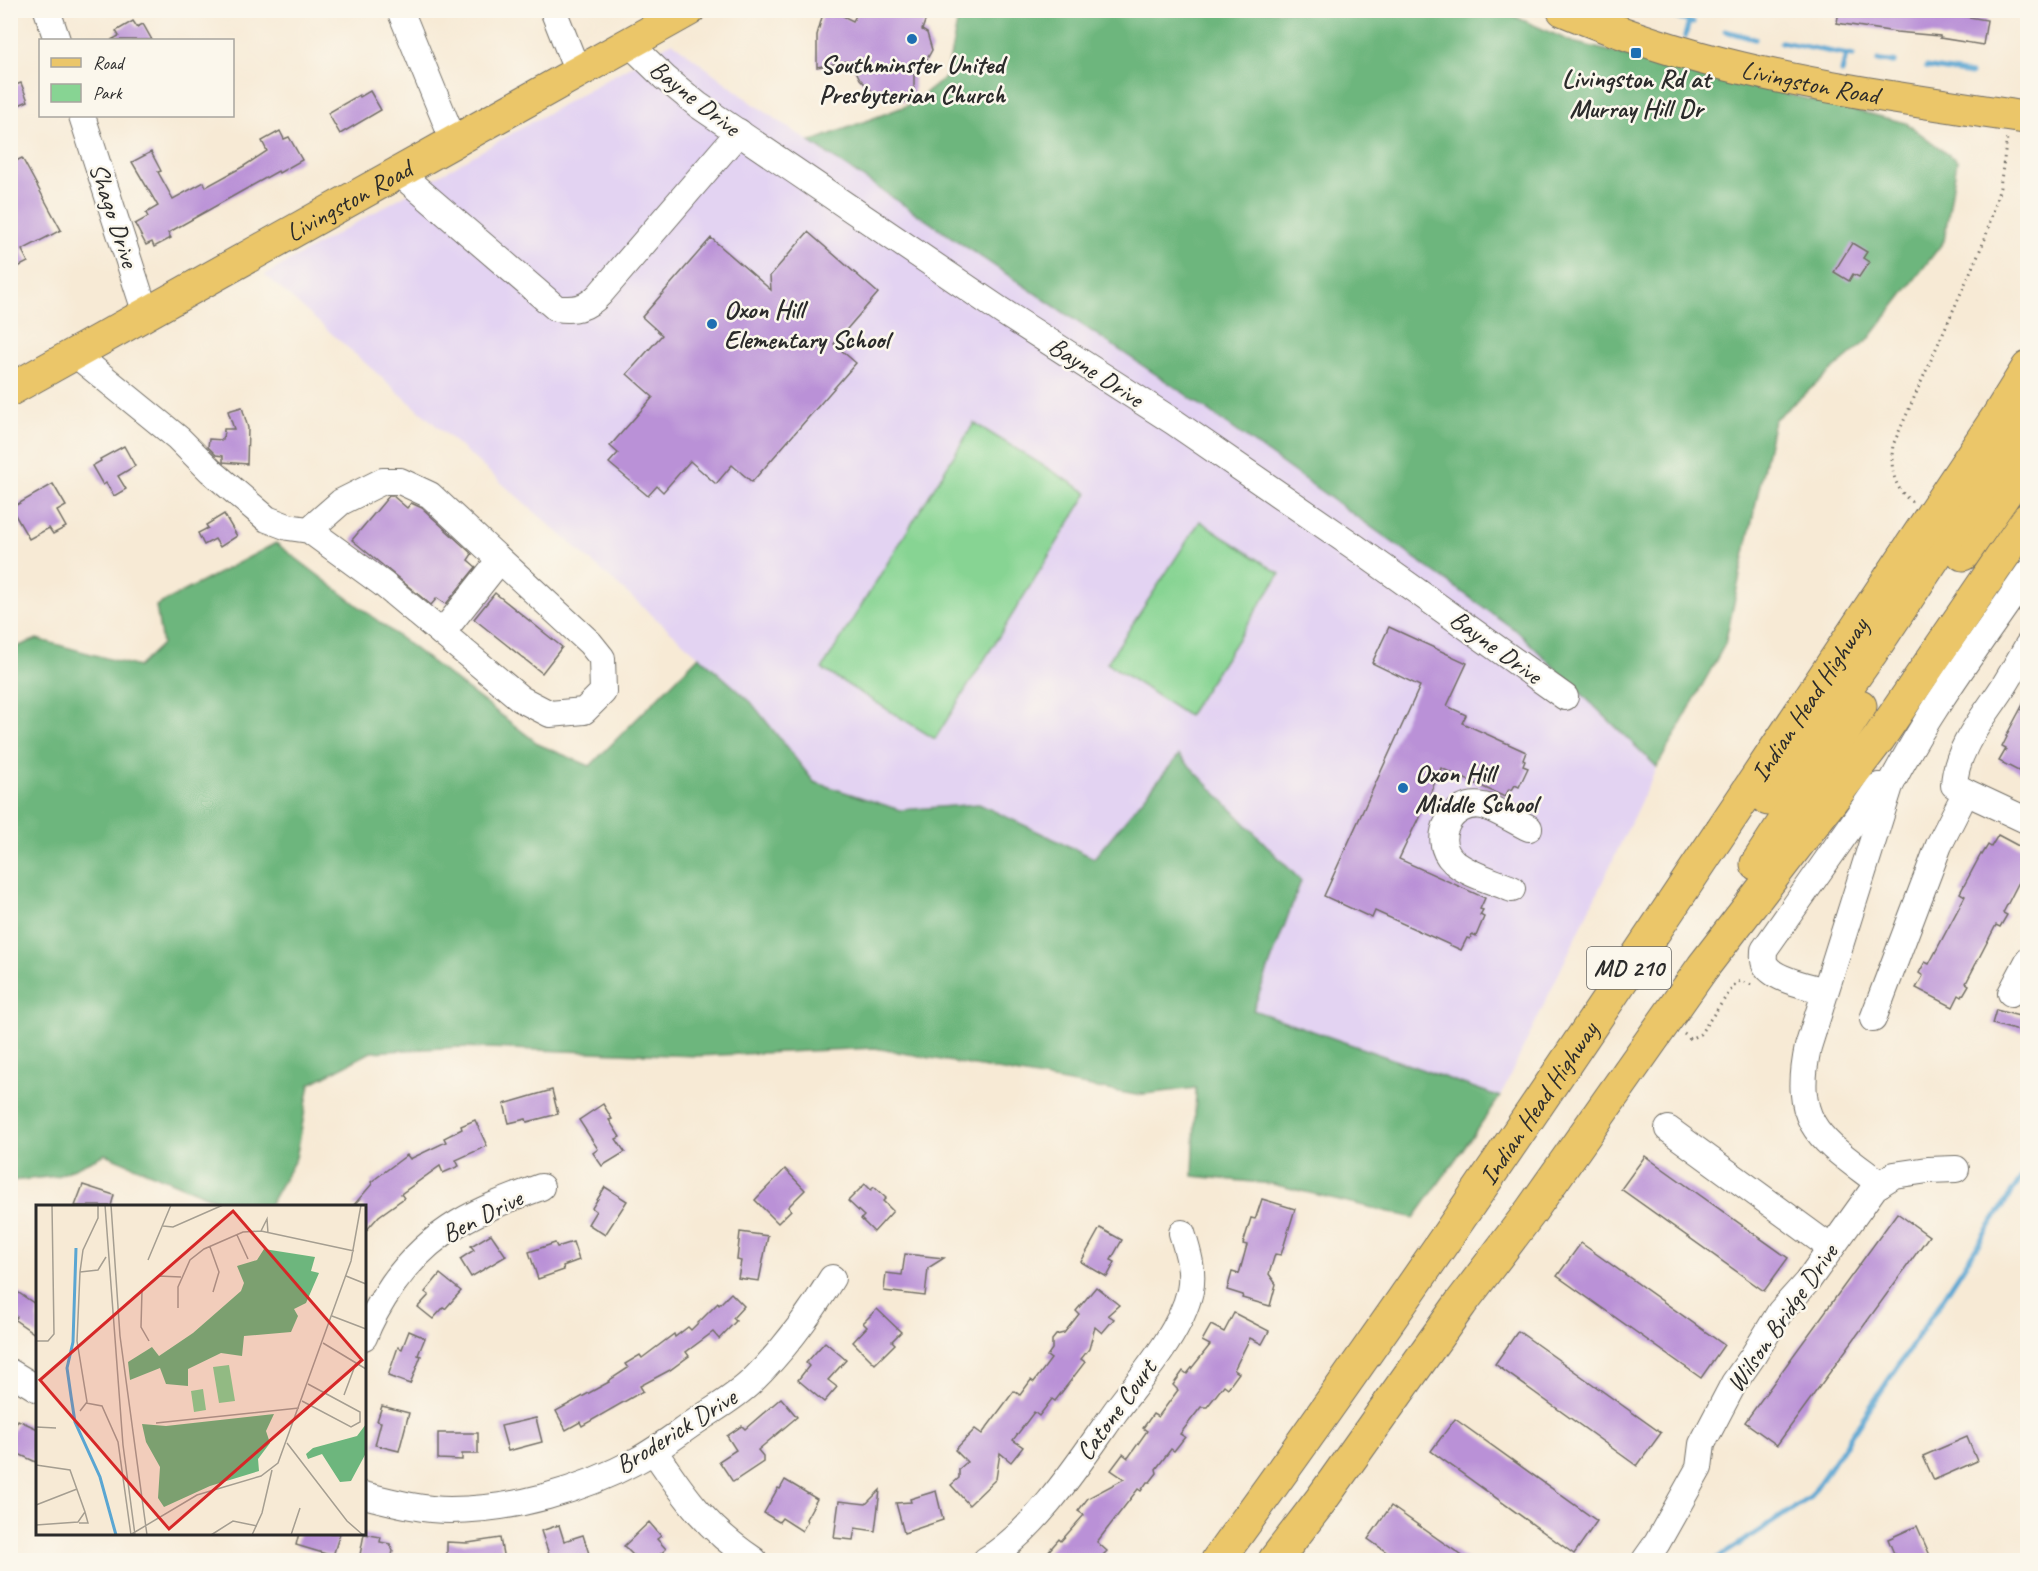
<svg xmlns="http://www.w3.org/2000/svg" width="2038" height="1571" font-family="Caveat,sans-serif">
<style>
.built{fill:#e3d3f2}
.green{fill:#87d493;stroke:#59805f;stroke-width:1.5}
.forest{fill:#6db67d;stroke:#4c7054;stroke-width:1.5}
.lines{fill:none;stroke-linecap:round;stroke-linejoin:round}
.stream{stroke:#5aa6d2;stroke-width:5}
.building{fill:#ba91d7}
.minor-casing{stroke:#726e66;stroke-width:28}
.major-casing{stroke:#726e66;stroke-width:34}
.highway-casing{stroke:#726e66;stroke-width:35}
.path{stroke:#726e66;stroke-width:3;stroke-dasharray:1.5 4.5;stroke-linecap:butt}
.minor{stroke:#fff;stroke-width:26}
.major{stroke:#ebc669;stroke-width:32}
.highway{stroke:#ebc669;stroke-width:33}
.poi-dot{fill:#1f6fb2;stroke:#fbf7ec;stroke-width:2}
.labels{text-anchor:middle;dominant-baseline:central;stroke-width:5;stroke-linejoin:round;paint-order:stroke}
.shield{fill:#fbf7ec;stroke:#696865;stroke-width:1.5}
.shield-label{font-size:24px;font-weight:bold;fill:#2b2b2b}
.poi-label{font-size:26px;font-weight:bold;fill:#2b2b2b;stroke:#fbf7ec}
.street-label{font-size:26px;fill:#2b2b2b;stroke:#fbf7ec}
.inset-river{fill:none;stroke:#5aa6d2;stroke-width:3}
.inset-road{fill:none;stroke:#a59e91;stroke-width:1.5}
.view{fill:#d62828;fill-opacity:0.15;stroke:#d62828;stroke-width:3}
.inset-edge{fill:none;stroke:#2b2b2b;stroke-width:3}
</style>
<rect width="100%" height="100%" fill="#fbf7ec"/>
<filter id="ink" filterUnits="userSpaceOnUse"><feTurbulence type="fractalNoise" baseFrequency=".0167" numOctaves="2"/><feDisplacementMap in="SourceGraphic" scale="12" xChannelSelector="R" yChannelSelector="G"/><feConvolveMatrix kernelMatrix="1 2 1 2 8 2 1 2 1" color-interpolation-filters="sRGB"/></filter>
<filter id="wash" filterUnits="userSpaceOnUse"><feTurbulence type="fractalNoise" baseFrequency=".008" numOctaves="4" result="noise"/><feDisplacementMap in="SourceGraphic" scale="24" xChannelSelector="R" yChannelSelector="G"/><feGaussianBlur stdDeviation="1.35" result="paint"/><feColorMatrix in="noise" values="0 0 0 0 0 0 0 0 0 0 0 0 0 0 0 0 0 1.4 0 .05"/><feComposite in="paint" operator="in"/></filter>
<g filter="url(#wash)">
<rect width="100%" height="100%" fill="#f7ead5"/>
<path class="built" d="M672,42l83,63 430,289 333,238 139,135 -157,330 -248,-87 49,-129 -122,-125 -85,102 -115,-54 -79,6 -86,-28 -63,-80 -486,-427z"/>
<g class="green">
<path d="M974,423l114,70 -153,246 -113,-70z"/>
<path d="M1200,521l80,53 -92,142 -81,-53z"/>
</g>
<g class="forest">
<path d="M1500,10l72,32 334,81 51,38 -13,80 -75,98 -95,81 -49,224 -68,123 -139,-135 -333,-238 -375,-252 101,-38 35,-27 12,-59 7,-7z"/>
<path d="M276,543l264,202 50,21 109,-110 52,46 63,80 86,28 79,-6 115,54 85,-103 122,126 -48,129 247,87 -86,121 -142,-34 -79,-8 3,-88 -60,7 -261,-47 -178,8 -237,-9 -89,5 -61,32 -14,74 -27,48h-39l-125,-52 -48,22 -46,5v-532l26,-10 101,28 24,-23 -6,-38z"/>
</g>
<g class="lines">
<g class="stream">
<path d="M1653,10l40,13"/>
<path d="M1725,31l30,8"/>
<path d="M1685,36l4,-14"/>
<path d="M1781,42l72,14"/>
<path d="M1878,61l16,1"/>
<path d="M1926,67l45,7"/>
<path d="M1842,72l4,-17"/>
<path d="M2025,227h3"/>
<path d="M1715,1560l94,-62 128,-190 91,-141"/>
</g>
</g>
<g id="blocks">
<g class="building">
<path d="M824,10h7l22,11 6,-11h70l-7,20 5,3 5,17 -10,18 -8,2v32l-21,-2 -20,-8 -13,-13 -6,-12 -4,2 -3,-8 -30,6v-32z"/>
<path d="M1839,10h89l59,10 -4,25 -43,-7v-2l-44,-4 -59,-9z"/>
<path d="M133,21l4,6 6,-3 9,16h-41l8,-4 -3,-5z"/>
<path d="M21,83l7,18 -14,6 -4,-9v-11z"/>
<path d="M370,91l11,19 -41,24 -12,-21 31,-18 1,2z"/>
<path d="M280,131l4,8 5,-2 13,23 -23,13 -1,-2 -105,59 -5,3 3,5 -17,9 -2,-5 -6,3 -11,-21 13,-7 -2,-4 12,-7 -26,-44 19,-10 10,19 -3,1 15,27 31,-17 2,5 38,-21 23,-15 -5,-10z"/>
<path d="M22,158l39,72 -39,20 6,12 -18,9v-107z"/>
<path d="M808,232l70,61 -44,51 22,19 -104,119 -20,-17 -16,19 -26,-23 -27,31 -6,-6 -9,10 -39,-33 9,-10 -8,-7 43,-49 -26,-23 35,-39 -20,-18 69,-79 60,52 -1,-14z"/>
<path d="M1852,243l15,9 -4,6 6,4 -10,15 -6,-3 -4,7 -15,-9z"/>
<path d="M242,407l6,21 -1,36 -24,-2v-6l-7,-1 -8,-8 1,-8 14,1 1,-11h10l-6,-18z"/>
<path d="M124,446l11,20 -17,10 8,13 -12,7 -8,-13 -3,2 -11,-19 9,-5 -1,-2z"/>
<path d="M53,484l13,22 -9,5 9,16 -13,7 -4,-6 -20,11 -18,-31z"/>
<path d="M389,496h4l14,12 4,-5 11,5 50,46 -4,6 8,7 -30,37 -9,-6 -6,7 -79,-65z"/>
<path d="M224,514l13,22 -17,11 -5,-8 -11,6 -6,-12 10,-5 -2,-3z"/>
<path d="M495,593l67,54 -20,26 -68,-54z"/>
<path d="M1389,627l78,36 -20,43 19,9 -4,8 64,29 -3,8 2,1 -2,5 5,2 -9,19 -4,-2 -3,5 -3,-1 -4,8 -64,-29 -23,54 -1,-1 -18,38 86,39 -5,11 3,1 -3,5 4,2 -8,19 -4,-2 -2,5 -3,-1 -6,12 -86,-39 -3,7 -48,-22 96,-210 -48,-23z"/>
<path d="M2028,695v81l-29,-15 7,-12 -4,-2 5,-10 -1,-1z"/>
<path d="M1998,835l30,16v31l-7,-4 -18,35 4,2 -7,12 -4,-2 -30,58 3,2 -7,12 -3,-2 -6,12 -37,-19 7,-12 -4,-3 6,-11 4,2 36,-68 -5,-3 21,-39 1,1 6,-10 3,2z"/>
<path d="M1996,1010l31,8 -4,14 -31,-8z"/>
<path d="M552,1090l6,24 -31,8 -1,-3 -17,4 -5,-19z"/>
<path d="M603,1104l9,15 -3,1 11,17 -4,2 9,13 -23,14 -9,-13 5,-4 -19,-29z"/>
<path d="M475,1120l12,26 -31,14 3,6 -16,7 -3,-7 -39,28 3,4 -25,18 -15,17v-27h-11l19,-22 -1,-2 36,-27 3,4 36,-17 -2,-4 18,-9 -1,-3z"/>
<path d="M1645,1156l143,102 -24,33 -143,-102z"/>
<path d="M785,1169l20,21 -17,17 3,3 -13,13 -23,-23z"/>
<path d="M865,1184l6,6 3,-3 12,11 -3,3 10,10 -19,21 -13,-13 3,-3 -16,-15z"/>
<path d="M83,1185l31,10 -3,11h-36z"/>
<path d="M605,1187l22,14 -22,34 -17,-11 8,-13 -4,-3z"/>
<path d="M1262,1199l33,10 -14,46 -6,-1 -6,20 7,10 -6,22 -28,-8 1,-3 -16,-5 5,-18 7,2 8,-29 -4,-1 8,-26 4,1 1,-2z"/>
<path d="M1897,1213l32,23 -152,209 -32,-23z"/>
<path d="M1100,1228l22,12 -11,20 4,2 -8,15 -26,-15z"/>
<path d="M740,1232l28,4 -9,45 -21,-3 3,-17 -4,-1z"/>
<path d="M491,1234l15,22 -35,21 -11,-18 14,-9 -3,-4z"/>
<path d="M573,1242l6,18 -16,6 1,4 -26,9 -9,-27 26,-9 2,4z"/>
<path d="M1581,1243l143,102 -23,33 -144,-102z"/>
<path d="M905,1254l39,4 -16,10 -3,28 -41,-5 2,-18 16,2z"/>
<path d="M440,1274l21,17 -16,18 -2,-1 -10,11 -15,-12 11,-12 -4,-3z"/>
<path d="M10,1287l28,19v30l-23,-16 2,-3 -7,-4z"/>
<path d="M1096,1287l23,18 -11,10 6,4 -12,14 -7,-6 -6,22 -8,10 4,3 -30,39 -3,-2 -13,17 -5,-4 -21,28 10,7 -12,15 -11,-9 -4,26 -27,26 -18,-20 8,-7v-9l8,-7 -12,-12 20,-21 7,5 32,-43 6,4 11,-15 3,2 17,-23 -4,-3 5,-7v-9l4,-5 8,-2 15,-19 -3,-3z"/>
<path d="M731,1293l13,13 -11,12 3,3 -17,18 -6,-7 -27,20 3,4 -19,14 -30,16 3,5 -61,35 -2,-4 -14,8 -10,-19 53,-29 -1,-1 20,-13 -3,-4 15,-9 2,3 32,-24 1,3 13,-10 3,3 27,-27 1,2z"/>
<path d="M877,1309l24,23 -9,9 3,3 -20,20 -22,-22 14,-15 -4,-4z"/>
<path d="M1234,1313l35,18 -7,13 -12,-6 -16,32 5,3 -11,15 -4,-3 -17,22h-6l-21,27 5,3 -11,14 -3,-2 -15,20 1,4 -7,9h-3l-6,9 -3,-2 -41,53 10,9 -9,9h-42l-9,-7 12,-14 2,2 23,-26 -6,-4 10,-13 36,-19 -13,-9 12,-16 5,4 19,-27 -4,-3 10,-14 5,3 20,-27 -5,-5 10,-14 4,3 23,-29 -8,-4 9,-16 13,7z"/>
<path d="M409,1331l16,7 -7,17 3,1 -11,28 -22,-8 10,-29 4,2z"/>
<path d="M1518,1331l143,102 -24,33 -142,-102z"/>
<path d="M825,1342l21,18 -18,20 9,7 -13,15 -26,-22 11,-14 -3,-3z"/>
<path d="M781,1398l16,19 -39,33 5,6v6l-30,20 -14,-21 17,-11 -9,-14 15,-10 3,3z"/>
<path d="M382,1406l27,7 -10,38 -24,-6 6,-23 -4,-1z"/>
<path d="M536,1418l6,24 -34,9 -7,-25z"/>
<path d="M1455,1419l142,102 -23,33 -143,-103z"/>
<path d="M18,1420l20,9v34l-28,-13v-13z"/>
<path d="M438,1433h40v21h-16v6l-24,-1z"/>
<path d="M1967,1437l10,24 -43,19 -11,-24z"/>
<path d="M785,1480l32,19 -11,20 1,3 -5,9 -20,-13 -3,4 -15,-9 14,-25 2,1z"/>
<path d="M880,1490l-5,41 -20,-3 -2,12 -19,-2 5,-37 27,3z"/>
<path d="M936,1491l7,29 -39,13 -8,-30 15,-1 -1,-3z"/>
<path d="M1391,1506l77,54h-70l-30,-21z"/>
<path d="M649,1522l12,14 -4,3 9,10 -12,11h-16l-14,-14z"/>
<path d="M559,1525l5,16 19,-6 8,25h-40l-10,-29z"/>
<path d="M1917,1526l15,34h-43l-1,-1 7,-3 -7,-17z"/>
<path d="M299,1533h41l-7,23 -37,-11z"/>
<path d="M364,1534l17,3 -1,5 10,2 3,7 -2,9h-32z"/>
<path d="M500,1538l4,22h-57v-18l21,1z"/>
</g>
</g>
</g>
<g filter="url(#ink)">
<use href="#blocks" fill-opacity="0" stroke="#726e66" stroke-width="1.5"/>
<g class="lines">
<defs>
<g id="minor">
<path d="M47,10l10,30"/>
<path d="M400,10l54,132"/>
<path d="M553,10l25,63"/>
<path d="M630,44l35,34 33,27 302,205 174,112 181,125 210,150"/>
<path d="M82,116l64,198"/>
<path d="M399,173l157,135c19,3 31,0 44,-14l139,-162"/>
<path d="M75,354l103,84 33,33 56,48 21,8 21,3 32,-28 42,-21h17l30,14 160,148 12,15 1,34 -19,19 -34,3 -29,-15 -138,-115 -74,-54"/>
<path d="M442,633l57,-72"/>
<path d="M1966,792l62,29"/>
<path d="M1512,889c-16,-7 -46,-15 -59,-28 -23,-22 -2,-61 30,-55 13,3 33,16 46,22"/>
<path d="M1825,991c-16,-5 -52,-11 -60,-27 -2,-4 -1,-9 -1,-14l115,-164h9"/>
<path d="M2011,993l17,-32"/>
<path d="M1873,1019l66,-174 27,-53 -12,-7c2,-38 31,-69 50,-99 8,-13 16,-27 24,-41"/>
<path d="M1668,1129l163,119"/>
<path d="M1880,1184c-57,-44 -89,-57 -72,-137l82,-261c38,-75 91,-144 138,-213"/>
<path d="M364,1337c7,-19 18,-37 29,-53 40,-56 85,-74 148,-97"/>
<path d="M10,1372l28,17"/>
<path d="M654,1451c30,45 53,78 100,109"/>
<path d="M364,1495c28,7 58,15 86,15 64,0 132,-20 188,-50 20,-11 38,-25 57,-38 19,-13 39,-24 56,-40 32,-31 58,-66 81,-104"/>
<path d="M986,1560c50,-30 95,-100 129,-148 26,-35 65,-78 75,-121 4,-20 -2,-39 -8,-58"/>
<path d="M1645,1560l12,-17 42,-75 3,-24 32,-61 19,-27 27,-44 27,-30 68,-95 19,-12 34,-5 28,-1"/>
</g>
<g id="major">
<path id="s1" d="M1563,10c58,24 117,44 178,58 94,23 191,35 287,50"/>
<path id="s2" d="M10,390l679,-380"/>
</g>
<g id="highway">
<path d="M1963,554l65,-94"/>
<path d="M1768,799l102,-145 158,-238"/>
<path d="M1757,864l103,-158"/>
<path id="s3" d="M1218,1560c271,-372 522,-759 779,-1142l31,-50"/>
<path d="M1275,1560l46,-60 140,-197 70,-92 172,-244 176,-229 149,-219"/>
</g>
</defs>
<use href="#minor" class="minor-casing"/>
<use href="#major" class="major-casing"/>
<use href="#highway" class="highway-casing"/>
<g class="path">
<path d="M1912,502c-19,-14 -22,-35 -19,-57l92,-206 15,-52 7,-49"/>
<path d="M1684,1034l6,5 10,-5 35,-50 5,-3 15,5"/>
</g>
<use href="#minor" class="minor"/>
<use href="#major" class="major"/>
<use href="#highway" class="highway"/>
</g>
</g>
<g class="poi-dot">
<circle cx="912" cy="39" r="6"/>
<rect x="1630" y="47" width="12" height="12" rx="3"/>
<circle cx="712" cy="324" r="6"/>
<circle cx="1403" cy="788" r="6"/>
</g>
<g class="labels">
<rect class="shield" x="1587" y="947" width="84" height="42" rx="4.5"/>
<g class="shield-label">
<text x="1629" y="968">MD 210</text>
</g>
<g class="poi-label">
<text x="912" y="64">Southminster United<tspan x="912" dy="30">Presbyterian Church</tspan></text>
<text x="1636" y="78">Livingston Rd at<tspan x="1636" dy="30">Murray Hill Dr</tspan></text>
<text x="724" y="309" text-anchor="start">Oxon Hill<tspan x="724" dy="30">Elementary School</tspan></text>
<text x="1415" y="773" text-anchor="start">Oxon Hill<tspan x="1415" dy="30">Middle School</tspan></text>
</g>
<g class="street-label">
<text stroke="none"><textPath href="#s1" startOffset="258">Livingston Road</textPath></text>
<text transform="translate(695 98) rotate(38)">Bayne Drive</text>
<text stroke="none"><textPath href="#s2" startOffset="388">Livingston Road</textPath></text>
<text transform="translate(114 215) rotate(72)">Shago Drive</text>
<text transform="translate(1096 372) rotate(33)">Bayne Drive</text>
<text transform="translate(1496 647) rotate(36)">Bayne Drive</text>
<text stroke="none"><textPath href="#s3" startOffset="1044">Indian Head Highway</textPath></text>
<text stroke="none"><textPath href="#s3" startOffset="558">Indian Head Highway</textPath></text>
<text transform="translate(482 1216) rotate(-27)">Ben Drive</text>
<text transform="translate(1782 1318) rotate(-55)">Wilson Bridge Drive</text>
<text transform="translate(1116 1410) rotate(-54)">Catone Court</text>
<text transform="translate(676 1431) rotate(-32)">Broderick Drive</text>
</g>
</g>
<g transform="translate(36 1205)">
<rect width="330" height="330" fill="#f7ead5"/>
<path d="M193,160l6,36 -16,2 -6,-36zM167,184l3,21 -12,2 -3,-21z" fill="#87d493"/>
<path d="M228,44l51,8 -4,14 8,2 -13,30 -12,6 4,7 -7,16 -47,4 -2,20 -21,-3 -33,16v17l-22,-2 -6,-16 -30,12 -2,-18 24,-15 7,9 34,-23 48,-42 3,-8 -7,-17 20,-6zM238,209l-8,17 4,12 -12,16 1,12 -49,15 -46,21 -6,-9 2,-31 -14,-25 -4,-18 24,2zM330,219v29l-15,28 -11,1 -18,-28 -14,5 -2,-5 7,-6 44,-12z" fill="#6db67d"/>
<path class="inset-river" d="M40,43l-3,94 -6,26 4,28 4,26 25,55 16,58"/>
<path class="inset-road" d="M69,0l18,240 12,90M75,0l9,131 27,199M127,21l10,1 50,-22M225,26l6,-12 1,14M201,30l11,24M174,42l9,25 -6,20M112,55l23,-55M44,67l18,-2 8,-13M310,71l20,8M142,103v-21l12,-27 14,-11 39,-17 18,-1 93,20M296,111l34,13M0,136h12l6,-7 -2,-129M113,136l-8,-14 1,-37 16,-14 23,1M287,138l43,26M308,190l12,-32M266,196l49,26 9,-5v-10l-52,-28M50,198l16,3 16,36 13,93M44,206l7,-9 -10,-61 3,-69 3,-22 15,-32v-13M120,218l143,-15M0,222l20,1M251,238l60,78 16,14M0,260l34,5 15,42 -7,10 -42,3M0,300l41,-16M43,318h9l-3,-11M94,330l67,-40 64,-19 17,-13 73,-202 10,-56M175,330l22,-14 24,5M216,330l10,-22 10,-43M255,330l9,-27"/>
<path class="view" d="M197,6l129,149 -193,169 -129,-149z"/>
<rect width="330" height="330" class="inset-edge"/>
</g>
<rect width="2038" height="1571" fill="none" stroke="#fbf7ec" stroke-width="36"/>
<rect x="39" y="39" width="195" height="78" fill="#fbf7ec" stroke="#a8a59f" stroke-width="1.5"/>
<rect x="51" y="58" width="30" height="9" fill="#ebc669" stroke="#a8a59f" stroke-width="1.5"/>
<text x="93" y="69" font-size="18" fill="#2b2b2b">Road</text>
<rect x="51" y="84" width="30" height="18" fill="#87d493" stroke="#a8a59f" stroke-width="1.5"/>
<text x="93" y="99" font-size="18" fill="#2b2b2b">Park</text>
</svg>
